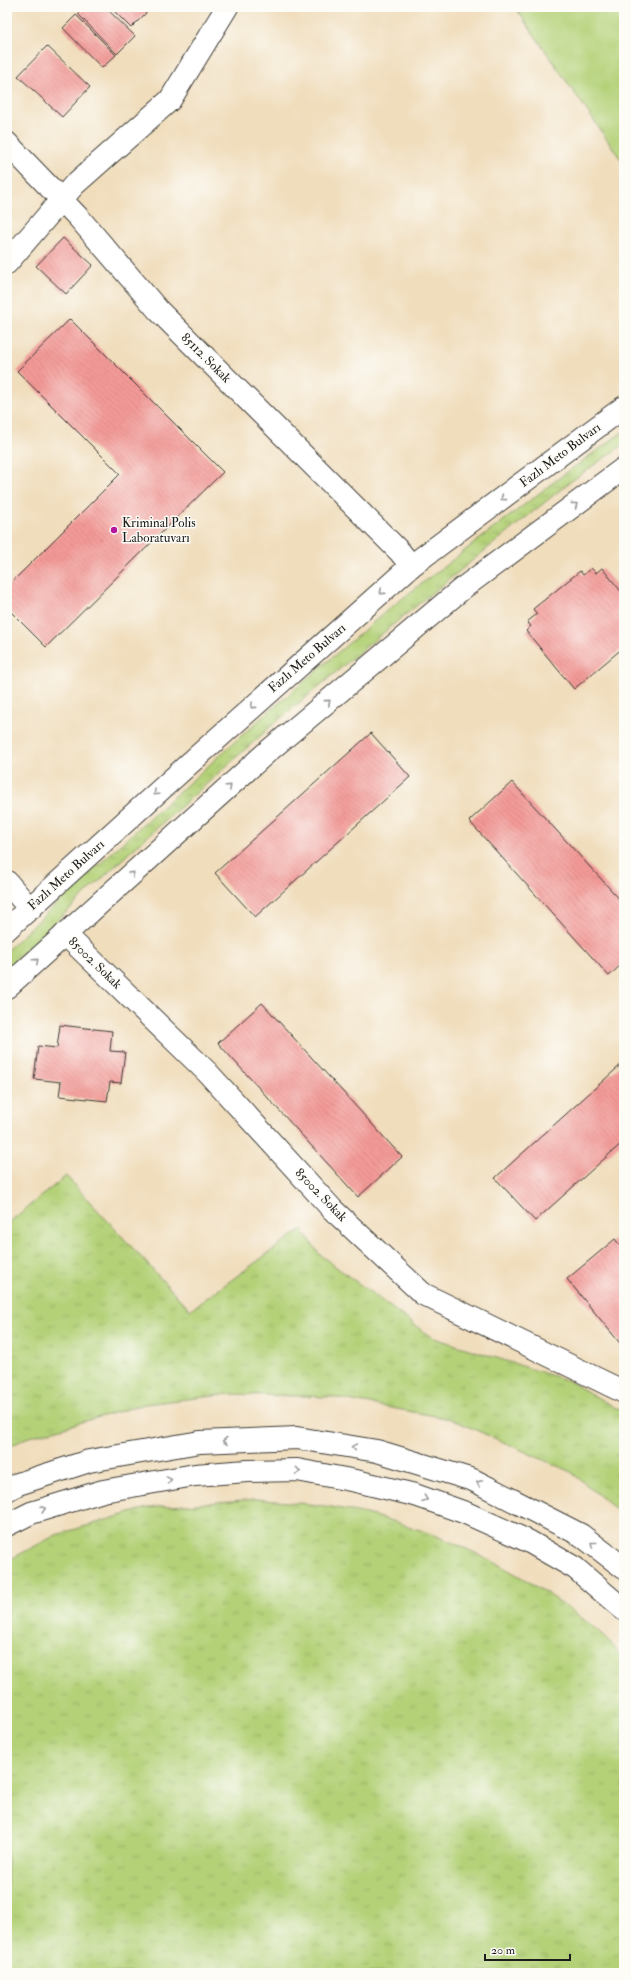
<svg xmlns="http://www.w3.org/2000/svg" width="631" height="1980" font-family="'IM FELL Double Pica',serif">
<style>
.grass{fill:url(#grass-tufts);stroke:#68764a}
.pitch{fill:#b4d178;stroke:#68764a}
.building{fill:url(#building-back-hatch)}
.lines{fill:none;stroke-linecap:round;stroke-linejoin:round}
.minor-casing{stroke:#3c3934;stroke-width:24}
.major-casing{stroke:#3c3934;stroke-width:24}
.highway-casing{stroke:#3c3934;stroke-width:24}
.minor{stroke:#fff;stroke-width:22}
.major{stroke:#fff;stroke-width:22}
.highway{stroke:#fff;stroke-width:22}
.oneway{stroke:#999}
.poi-dot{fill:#b5179e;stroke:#fdfcf7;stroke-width:1.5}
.labels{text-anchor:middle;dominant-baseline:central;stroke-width:3;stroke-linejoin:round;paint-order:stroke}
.street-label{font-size:13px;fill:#1c1c1c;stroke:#fdfcf7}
.poi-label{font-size:13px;fill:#1c1c1c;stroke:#fdfcf7;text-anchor:start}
</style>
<defs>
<pattern id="grass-tufts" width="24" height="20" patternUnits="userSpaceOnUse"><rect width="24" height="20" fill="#b4d178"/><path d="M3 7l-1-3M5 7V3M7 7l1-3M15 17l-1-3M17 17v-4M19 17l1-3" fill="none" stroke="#9ab367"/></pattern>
<pattern id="building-back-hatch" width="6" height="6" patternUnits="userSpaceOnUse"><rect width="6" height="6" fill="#f39a97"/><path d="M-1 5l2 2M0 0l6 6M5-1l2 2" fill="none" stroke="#d08482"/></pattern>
</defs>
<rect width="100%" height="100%" fill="#fdfcf7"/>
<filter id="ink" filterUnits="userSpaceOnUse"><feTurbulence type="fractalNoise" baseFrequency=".025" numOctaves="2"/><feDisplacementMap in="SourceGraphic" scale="8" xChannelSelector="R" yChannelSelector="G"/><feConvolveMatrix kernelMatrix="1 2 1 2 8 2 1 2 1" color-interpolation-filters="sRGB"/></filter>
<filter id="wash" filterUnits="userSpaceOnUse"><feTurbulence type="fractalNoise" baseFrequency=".012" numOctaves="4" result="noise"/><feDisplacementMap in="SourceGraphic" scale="16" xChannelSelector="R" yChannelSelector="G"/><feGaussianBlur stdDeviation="0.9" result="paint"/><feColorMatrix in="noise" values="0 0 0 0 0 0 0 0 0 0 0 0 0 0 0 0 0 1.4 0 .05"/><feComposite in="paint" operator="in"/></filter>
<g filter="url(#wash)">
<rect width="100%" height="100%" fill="#f0ddbc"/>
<g class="grass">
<path d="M624,431v13l-54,38 -169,136 -125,104 -146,130 -123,116v-18l115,-107 145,-130 123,-105 173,-133z"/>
<path d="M66,1176l124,134 112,-81 18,26 111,82 138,44 55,32v103l-53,-44 -120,-53 -119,-22 -102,-3 -85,10 -119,34 -19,10v-224z"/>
<path d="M256,1499c26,3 54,4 81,9 95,17 185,61 260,122 10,8 18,19 27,28v315h-617v-412l49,-26 91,-27z"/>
</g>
<path class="pitch" d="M515,7h109v157z"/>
<g id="blocks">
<g class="building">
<path d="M85,7h20l30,29 -18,18 -39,-40z"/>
<path d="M110,7h42l-21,21z"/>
<path d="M76,15l40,40 -14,13 -39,-40z"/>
<path d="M47,46l43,41 -28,30 -44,-41z"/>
<path d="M63,238l30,27 -27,29 -30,-28z"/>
<path d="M70,319l153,153 -177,175 -39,-39v-21l113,-113 -103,-103z"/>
<path d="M591,568l5,5 6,-5 22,27v52l-50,42 -48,-58 5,-5 -4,-4 10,-8 -4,-5 47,-38 3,4z"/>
<path d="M371,733l39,44 -155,140 -40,-44z"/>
<path d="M512,782l112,122v58l-15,14 -140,-155z"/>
<path d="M262,1003l140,154 -44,40 -140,-154z"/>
<path d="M60,1025l52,6 -2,20 15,1 -4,31 -11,-1 -3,19 -48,-5 2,-14 -27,-3 4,-33 19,2z"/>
<path d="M624,1062v79l-89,80 -40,-43z"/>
<path d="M615,1239l9,12v97l-57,-69z"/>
</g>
</g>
</g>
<g filter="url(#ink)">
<use href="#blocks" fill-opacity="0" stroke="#3c3934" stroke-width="1"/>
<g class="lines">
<defs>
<g id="minor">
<path d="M7,143l72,75 79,92 242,242 11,14"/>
<path d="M7,263l67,-78 96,-85 57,-93"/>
<path d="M7,882l23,27"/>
<path d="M65,934l142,138 126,138 90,84 201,98"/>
</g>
<g id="major">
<path d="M7,929l183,-166 221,-197 213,-159"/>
<path d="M7,987l259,-234 197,-165 161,-120"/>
</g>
<g id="highway">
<path d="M7,1490l11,-6 71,-23 111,-19 97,-4 80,13 96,29 108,55 43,33"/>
<path d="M7,1525l24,-12 72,-22 92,-16 52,-4 50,-1 59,11 59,14 51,18 62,28 47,27 49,42"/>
</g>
</defs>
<use href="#minor" class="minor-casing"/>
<use href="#major" class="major-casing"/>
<use href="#highway" class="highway-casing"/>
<use href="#minor" class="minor"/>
<use href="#major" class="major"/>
<use href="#highway" class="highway"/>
</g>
<defs><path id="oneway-chevron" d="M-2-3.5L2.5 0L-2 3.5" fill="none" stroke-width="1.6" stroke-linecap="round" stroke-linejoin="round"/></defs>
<g class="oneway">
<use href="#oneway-chevron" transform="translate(503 498) rotate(143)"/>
<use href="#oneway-chevron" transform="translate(575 505) rotate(-37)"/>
<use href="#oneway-chevron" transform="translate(382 592) rotate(139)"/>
<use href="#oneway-chevron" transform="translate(328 702) rotate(-40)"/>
<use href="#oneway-chevron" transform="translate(253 706) rotate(139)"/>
<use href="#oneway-chevron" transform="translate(229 787) rotate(-42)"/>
<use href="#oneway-chevron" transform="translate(156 793) rotate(138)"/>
<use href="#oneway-chevron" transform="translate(132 874) rotate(-42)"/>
<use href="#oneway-chevron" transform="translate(36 961) rotate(-42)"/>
<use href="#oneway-chevron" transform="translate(225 1441) rotate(178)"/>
<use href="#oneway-chevron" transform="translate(354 1447) rotate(-171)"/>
<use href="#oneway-chevron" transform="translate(298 1471) rotate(6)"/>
<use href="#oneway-chevron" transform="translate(169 1480) rotate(-10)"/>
<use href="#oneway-chevron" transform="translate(479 1483) rotate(-153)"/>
<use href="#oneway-chevron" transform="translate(425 1499) rotate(20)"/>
<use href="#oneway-chevron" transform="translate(43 1509) rotate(-17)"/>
<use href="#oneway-chevron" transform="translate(593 1544) rotate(-142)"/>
</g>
</g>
<circle class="poi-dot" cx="114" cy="530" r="4"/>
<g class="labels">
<g class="street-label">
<text transform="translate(206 358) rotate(45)">85112. Sokak</text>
<text transform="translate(560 455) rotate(-37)">Fazlı Meto Bulvarı</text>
<text transform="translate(307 658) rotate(-41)">Fazlı Meto Bulvarı</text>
<text transform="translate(66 875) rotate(-42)">Fazlı Meto Bulvarı</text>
<text transform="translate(95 963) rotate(44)">85002. Sokak</text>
<text transform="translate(321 1195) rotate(46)">85002. Sokak</text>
</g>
<g class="poi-label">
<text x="122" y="523">Kriminal Polis<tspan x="122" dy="15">Laboratuvarı</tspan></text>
</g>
</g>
<rect width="631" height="1980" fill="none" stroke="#fdfcf7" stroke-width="24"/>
<path d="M485 1954v6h85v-6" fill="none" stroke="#1c1c1c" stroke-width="2"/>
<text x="491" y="1954" font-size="12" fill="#1c1c1c" stroke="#fdfcf7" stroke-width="3" paint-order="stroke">20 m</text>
</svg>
